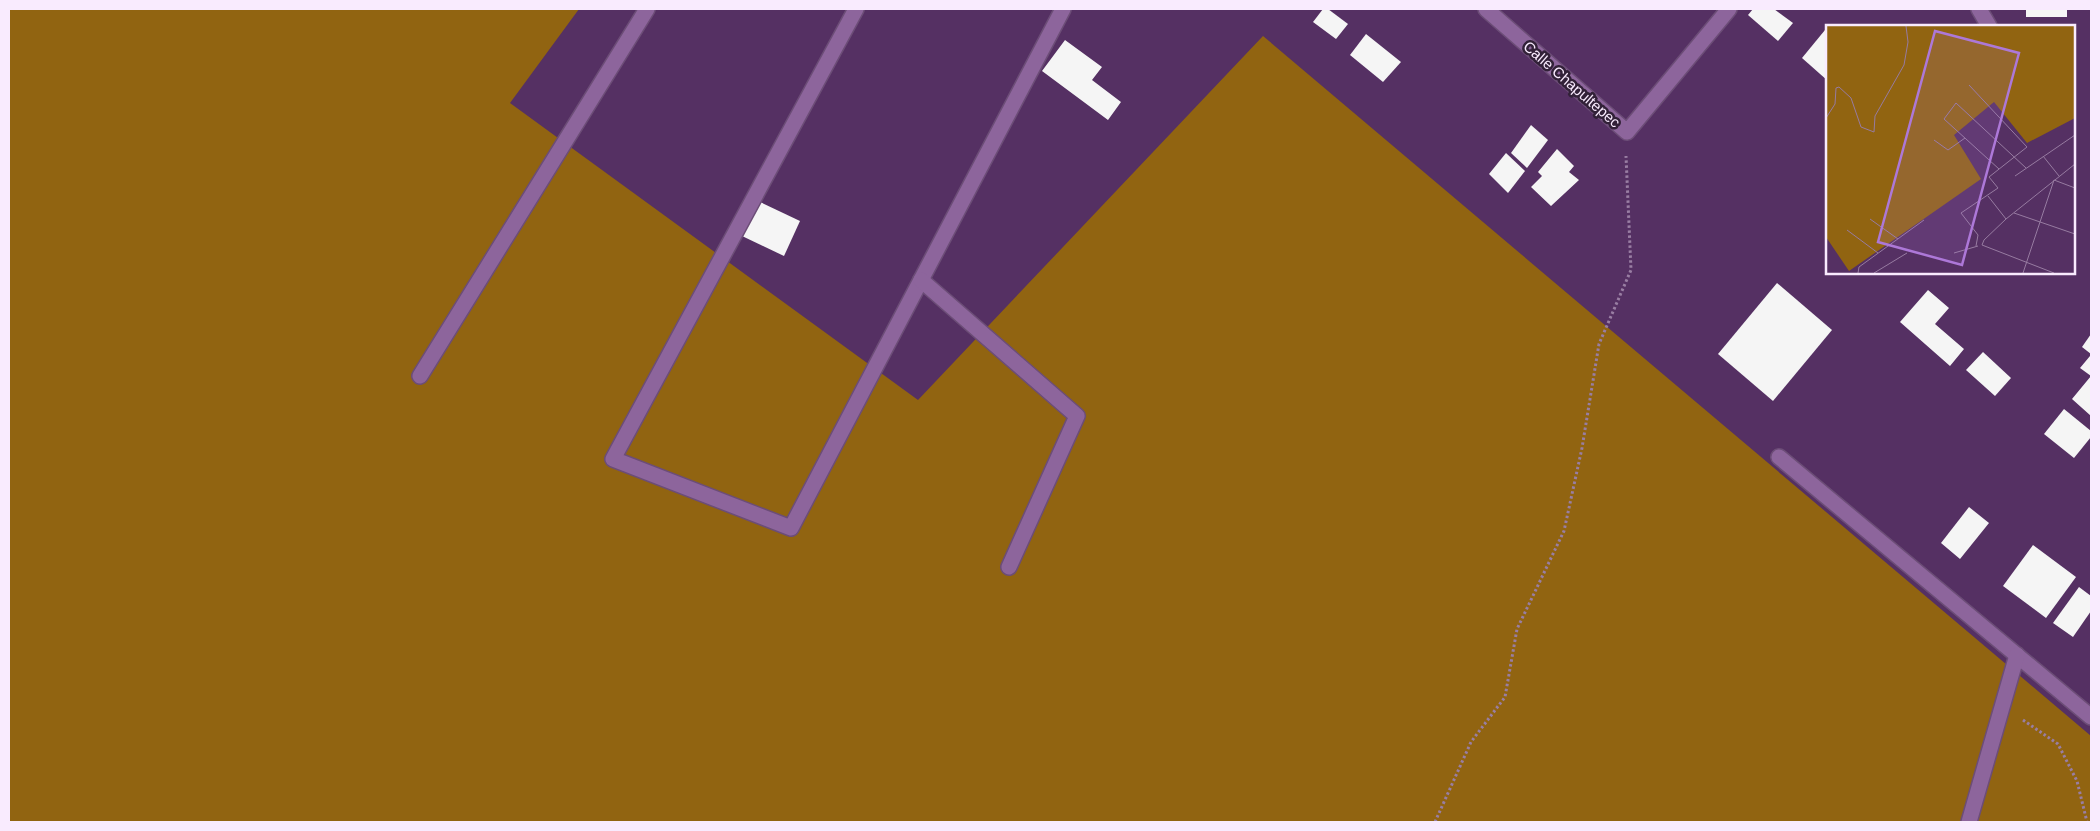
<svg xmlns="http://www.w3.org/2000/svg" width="2100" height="831" font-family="Arial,sans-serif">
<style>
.forest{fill:#916411}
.building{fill:#f5f5f5}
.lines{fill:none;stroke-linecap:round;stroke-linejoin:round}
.street-casing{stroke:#6c4d77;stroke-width:18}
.path{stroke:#997ea3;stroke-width:3;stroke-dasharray:2.5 2.5;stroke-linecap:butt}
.street{stroke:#8d659c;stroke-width:15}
.labels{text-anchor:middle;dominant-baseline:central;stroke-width:5;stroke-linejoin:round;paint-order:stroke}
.street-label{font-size:15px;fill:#f9ebfe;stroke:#322138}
.inset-road{fill:none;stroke:#977ba1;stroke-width:1}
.view{fill:#ad78d8;fill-opacity:0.15;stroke:#ad78d8;stroke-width:2.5}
.inset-edge{fill:none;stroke:#f9ebfe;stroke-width:2.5}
</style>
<rect width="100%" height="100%" fill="#553063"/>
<path class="forest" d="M9,9h570l-69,94 408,297 345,-364 828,700v86h-2082z"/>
<g class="building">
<path d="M1323,9h5l20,15 -12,15 -23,-17z"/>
<path d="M1753,9h21l19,14 -15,18 -30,-26z"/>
<rect x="2026" y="9" width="41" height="8"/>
<path d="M1825,30l3,2v49l-26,-23z"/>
<path d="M1366,34l35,28 -18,20 -33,-27z"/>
<path d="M1065,40l37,27 -10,13 29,22 -13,18 -66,-49z"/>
<path d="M1531,125l17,15 -21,28 -16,-15z"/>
<path d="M1557,149l17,17 -5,6 10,8 -28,26 -20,-19 11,-11 -4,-4z"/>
<path d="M1506,153l19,18 -17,22 -19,-19z"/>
<path d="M758,201l42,20 -16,35 -42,-20z"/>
<path d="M1777,283l55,47 -59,71 -55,-47z"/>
<path d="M1928,290l21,18 -14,16 29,25 -14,17 -50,-44z"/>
<path d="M2091,334v20l-9,-7z"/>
<path d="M1983,352l28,26 -16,18 -29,-26z"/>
<path d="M2090,356l1,2v58l-19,-17 19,-23 -11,-8z"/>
<path d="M2064,409l27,22v6l-17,21 -30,-24z"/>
<path d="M1969,507l20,16 -29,36 -19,-16z"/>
<path d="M2033,545l43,32 -30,41 -43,-32z"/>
<path d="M2079,587l12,9v15l-18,26 -20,-14z"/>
</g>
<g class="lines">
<defs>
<g id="street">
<path d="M856,9l-243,450 178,69 272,-519"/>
<path d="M1486,9l141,123 102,-123"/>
<path d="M1979,9l10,17"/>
<path d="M921,280l156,136 -68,151"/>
<path d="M420,376l227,-367"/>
<path d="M1779,457l312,260"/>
<path d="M1969,822l48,-167"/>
</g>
</defs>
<use href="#street" class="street-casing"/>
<g class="path">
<path d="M2023,720l35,24 19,37 10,41"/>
<path d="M1435,822l36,-80 34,-45 12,-68 47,-98 18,-83 17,-104 32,-74 -5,-114"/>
</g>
<use href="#street" class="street"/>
</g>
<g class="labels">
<g class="street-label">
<text transform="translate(1572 84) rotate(41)">Calle Chapultepec</text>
</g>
</g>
<g transform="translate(1826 25)">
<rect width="249" height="249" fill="#553063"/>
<path d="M0,1h249v92l-48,25 -33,-41 -40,33 27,44 -132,92 -23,-34z" fill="#916411"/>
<path class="inset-road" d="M143,60l58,62 -38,30 9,11 -37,25 17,22 -2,11M0,93l9,-14 1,-16 3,-1 12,11 10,29 13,5 1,-16 29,-51 4,-23 -2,-16M108,115l14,10 17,-12M217,131l16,20M173,144l-55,-50 12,-16 70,65M189,151l60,-41M162,171l18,23M188,188l61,21M44,194l28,20M21,205l31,23M156,220l2,-5 22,-21 69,-55M156,220l72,28M128,228l24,-7M32,248l1,-6 65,-47M48,248l33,-20M197,248l31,-93 21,8"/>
<path class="view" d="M109,6l84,22 -57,212 -84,-23z"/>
<rect width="249" height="249" class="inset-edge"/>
</g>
<rect width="2100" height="831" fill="none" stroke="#f9ebfe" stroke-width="20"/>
</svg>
